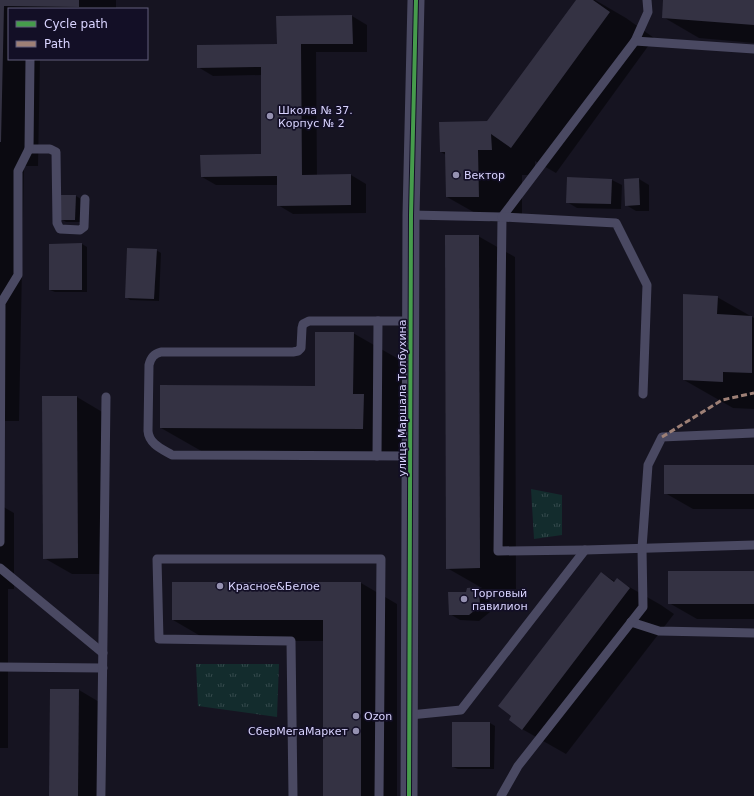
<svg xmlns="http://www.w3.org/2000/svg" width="754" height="796" font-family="'DejaVu Sans',sans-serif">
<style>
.grass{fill:url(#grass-tufts)}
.shadow{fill:#0007}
.building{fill:#343243}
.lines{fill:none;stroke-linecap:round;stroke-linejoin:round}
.service{stroke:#4a4962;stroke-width:9}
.minor{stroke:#4a4962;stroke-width:17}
.quiet{stroke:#9e8076;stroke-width:3;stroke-dasharray:6 3;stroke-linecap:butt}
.cycleway-casing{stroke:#130f26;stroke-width:6}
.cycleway{stroke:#469c4c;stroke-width:4}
.poi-dot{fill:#9591b1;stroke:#130f26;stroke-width:1.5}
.labels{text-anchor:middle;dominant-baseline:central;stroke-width:3.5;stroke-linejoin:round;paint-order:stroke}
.poi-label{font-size:11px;fill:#d9d4ff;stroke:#130f26;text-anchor:start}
.street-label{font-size:11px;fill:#d9d4ff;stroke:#130f26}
</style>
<defs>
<pattern id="grass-tufts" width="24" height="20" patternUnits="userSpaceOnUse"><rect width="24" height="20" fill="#132c2d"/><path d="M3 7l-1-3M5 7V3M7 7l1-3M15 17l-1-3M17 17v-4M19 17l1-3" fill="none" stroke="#354a4c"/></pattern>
</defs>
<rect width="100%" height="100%" fill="#161421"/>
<g class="grass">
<path d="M531,489l31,6v40l-28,4z"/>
<path d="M196,664h83l-2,53 -79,-11z"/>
</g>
<g class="shadow">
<path d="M0,0h116v9h-107v50h31l-2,107h-14l-5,255h-19z"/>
<path d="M577,0h18l31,18 28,20 -98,135 -21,-12v14h-13v46l-31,1 -44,-25 -1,-42 -5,-3 47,-30z"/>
<path d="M664,0h90v43l-55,-5 -36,-21z"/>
<path d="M352,16l15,9v27h-51l1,124 34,-1 15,9v29l-73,1 -15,-9v-20h-62l-14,-8 60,-22v-80l-49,1 -15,-9 80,-22 -1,-28z"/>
<path d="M639,179l10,6v26h-13l-10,-6z"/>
<path d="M612,180l10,5 -1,24 -44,-1 -10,-6z"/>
<path d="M62,196h14l5,3 -1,23h-14l-5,-3z"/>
<path d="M478,236l37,21 1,332h-36l9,5 1,18 -11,9 -19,-1 -10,-6 17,-22 1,-3 14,-1 -35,-20z"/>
<path d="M82,244l5,3v45h-32l-5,-2z"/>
<path d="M156,250l5,3 -2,48 -29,-1 -4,-3z"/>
<path d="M717,297l37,21v91l-21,-1 -49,-28z"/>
<path d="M353,333l49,28v57l10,6v33l-202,-1 -49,-28 155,-41z"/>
<path d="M77,397l27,16 1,161h-33l-28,-16z"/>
<path d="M754,466v43h-61l-28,-16z"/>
<path d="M0,505l14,8v76h-6v159h-8z"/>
<path d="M601,573l15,9 1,-2 44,25 13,9 -108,140 -44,-25z"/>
<path d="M754,573v46h-57l-28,-16z"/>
<path d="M361,583l36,21v192h-73v-155h-115l-36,-21z"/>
<path d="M79,690l27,16v90h-56z"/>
<path d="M453,723h37l5,3 -1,43h-36l-5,-2z"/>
</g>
<g class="building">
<path d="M0,0h79v7l-75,-1 -3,136h-1z"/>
<path d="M576,0h17l17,12 -99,136 -20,-14 1,16h-14l1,47h-33l-1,-45h-5l-1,-30 48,-1z"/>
<path d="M663,0h91v25l-92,-7z"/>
<path d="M352,15l1,29h-52l1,131 49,-1v31l-74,1v-30l-76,1 -1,-22 61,-1v-87l-64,1v-23l80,-1 -1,-28z"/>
<path d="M567,177l45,2 -1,25 -45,-1z"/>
<path d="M639,178l1,27 -15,1 -1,-27z"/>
<path d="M61,195h15l-1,25h-15z"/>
<path d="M445,235h34l1,333 -34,1z"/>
<path d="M82,243v47h-33v-46z"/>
<path d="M127,248l30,1 -3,50 -29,-1z"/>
<path d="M683,294l35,2 -1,18 35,2v57l-29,-1v10l-40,-2z"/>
<path d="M315,332h39l-1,62h11l-1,35 -203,-1v-43l155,1z"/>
<path d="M42,396h35l1,162 -35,1z"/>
<rect x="664" y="465" width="90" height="29"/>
<rect x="668" y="571" width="86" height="33"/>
<path d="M601,572l13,10 3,-4 13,10 -108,142 -13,-10 2,-4 -13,-10z"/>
<path d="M172,582h189v214h-38v-176h-151z"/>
<path d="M479,587l1,19 -11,9h-20l-1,-23h18l1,-4z"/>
<path d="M50,689h29l-1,107h-29z"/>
<rect x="452" y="722" width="38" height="45"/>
</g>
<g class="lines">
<g class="service">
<path d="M635,41l13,-29 -1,-12"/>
<path d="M29,149h21l6,3 1,71 3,6 20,1 4,-3 1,-28"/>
<path d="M411,215l91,2 -4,334 87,-1 169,-5"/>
<path d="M502,217l133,-176 119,8"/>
<path d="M502,217l114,6 31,62 -4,109"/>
<path d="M377,456l1,-135"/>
<path d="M411,456l-239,-1c-10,-6 -23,-11 -24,-24l1,-66c2,-8 5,-11 12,-13h132l5,-1 3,-3 1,-20 1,-4 6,-3h102"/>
<path d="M0,542l1,-239 17,-28v-104l11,-22 1,-90"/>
<path d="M0,568l103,85"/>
<path d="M631,622l28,9 95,2"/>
<path d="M0,667l103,1"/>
<path d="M410,715l51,-5 124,-160"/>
<path d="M101,796l5,-399"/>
<path d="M293,796l-2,-155 -132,-2 -2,-80h224l-2,237"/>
<path d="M501,796l17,-30 125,-159 -1,-59 6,-83 14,-28 92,-4"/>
</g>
<path class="minor" d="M409,796l2,-581 5,-215"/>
<path class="quiet" d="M662,437l60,-37 32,-7"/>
<defs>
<path id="cycleway" d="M409,796l2,-581 5,-215"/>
</defs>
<use href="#cycleway" class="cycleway-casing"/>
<use href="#cycleway" class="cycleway"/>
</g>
<g class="poi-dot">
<circle cx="270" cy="116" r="4"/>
<circle cx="456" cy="175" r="4"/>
<circle cx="220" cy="586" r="4"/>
<circle cx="464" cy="599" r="4"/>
<circle cx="356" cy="716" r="4"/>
<circle cx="356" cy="731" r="4"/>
</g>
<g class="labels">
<g class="poi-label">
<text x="278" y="110">Школа № 37.<tspan x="278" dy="13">Корпус № 2</tspan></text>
<text x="464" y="175">Вектор</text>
<text x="228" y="586">Красное&amp;Белое</text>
<text x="472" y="593">Торговый<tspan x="472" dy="13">павилион</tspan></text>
<text x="364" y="716">Ozon</text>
<text x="348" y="731" text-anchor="end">СберМегаМаркет</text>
</g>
<g class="street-label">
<text transform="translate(402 398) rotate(-90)">улица Маршала Толбухина</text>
</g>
</g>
<rect x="8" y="8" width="140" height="52" fill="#130f26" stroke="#625e7d"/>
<rect x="16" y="21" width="20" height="6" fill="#469c4c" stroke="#625e7d"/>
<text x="44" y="28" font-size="12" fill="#d9d4ff">Cycle path</text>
<rect x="16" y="41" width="20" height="6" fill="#9e8076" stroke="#625e7d"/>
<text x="44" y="48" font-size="12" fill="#d9d4ff">Path</text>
</svg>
